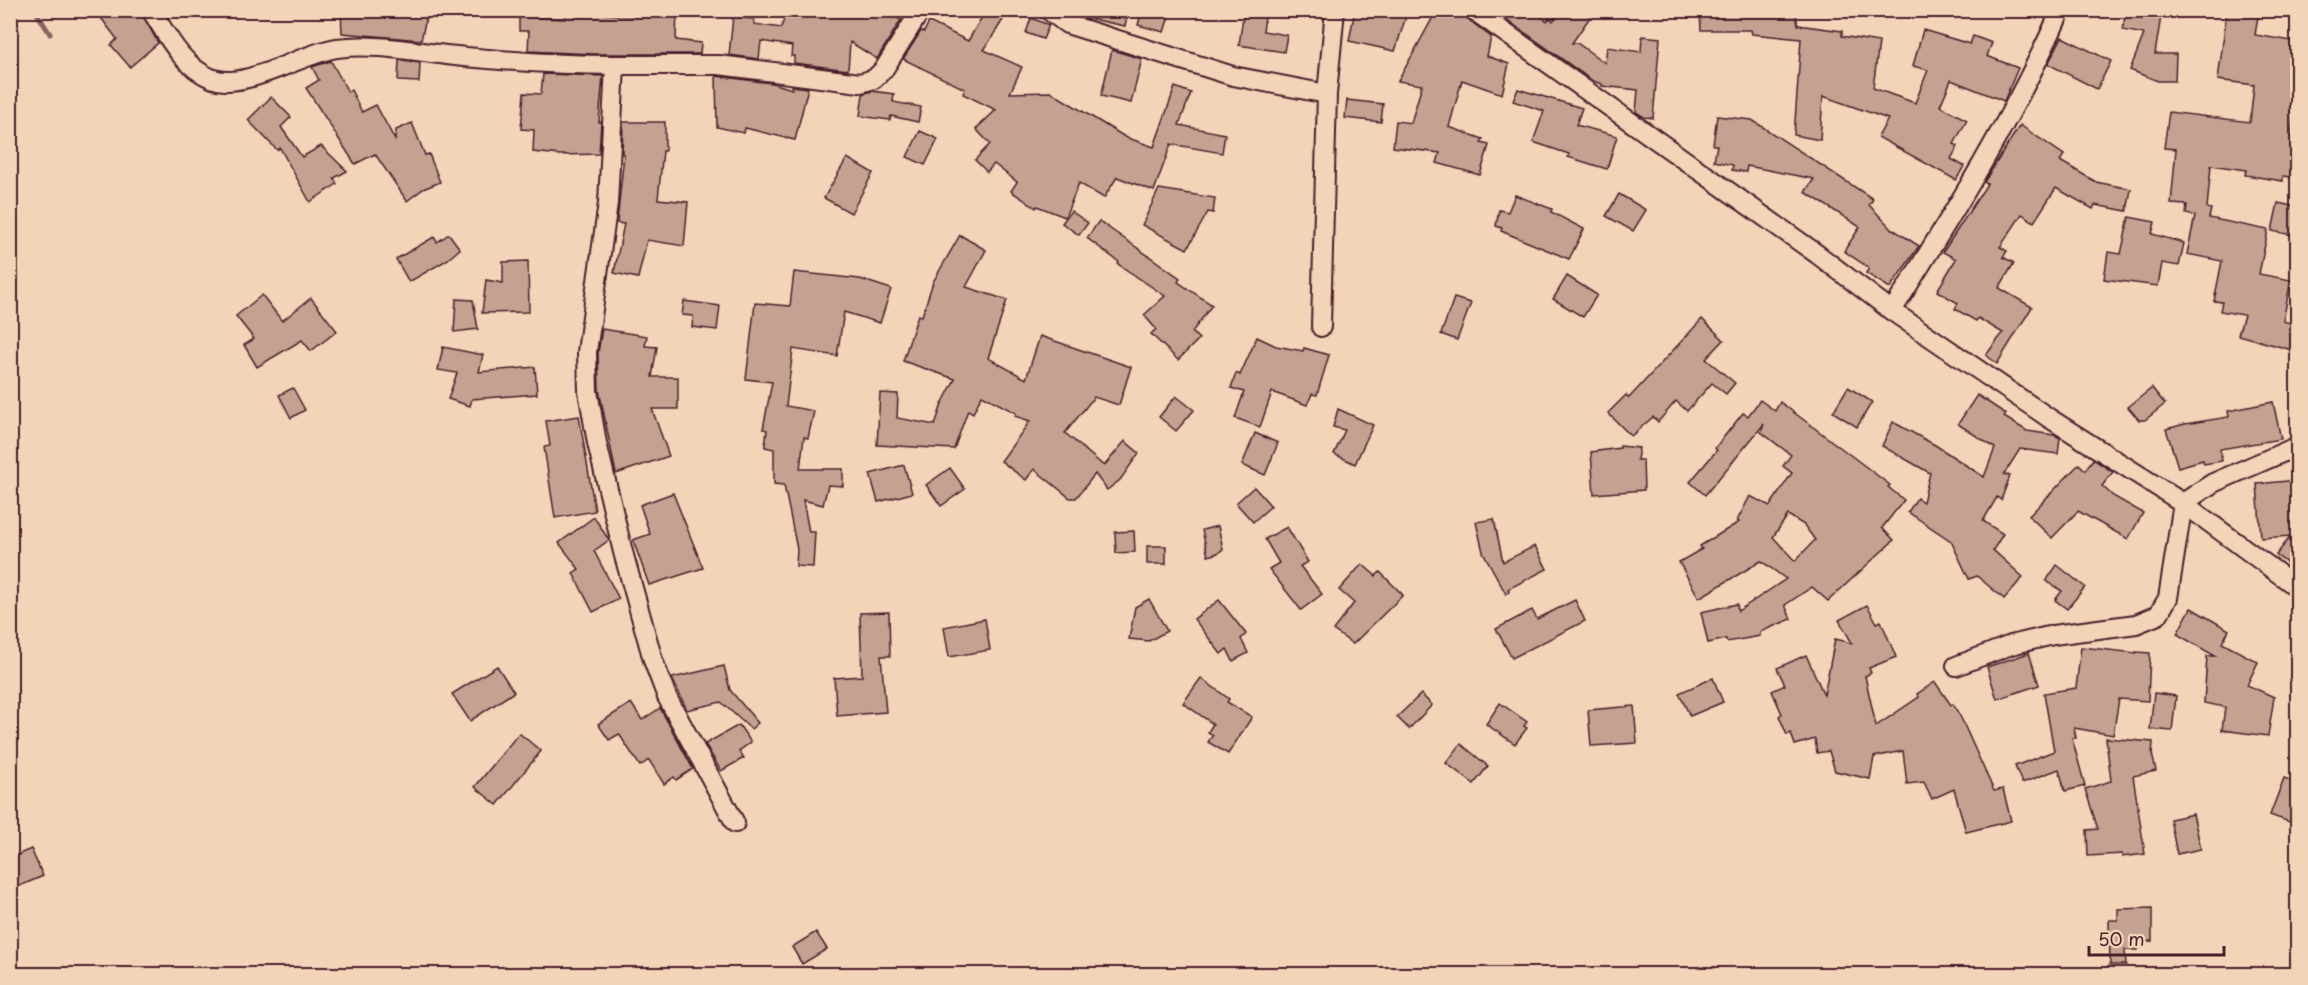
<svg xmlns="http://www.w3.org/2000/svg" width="2308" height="985" font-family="'Playpen Sans',sans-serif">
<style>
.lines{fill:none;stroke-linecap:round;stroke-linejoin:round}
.stream{stroke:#88625f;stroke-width:5}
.building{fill:#c3a291;stroke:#4a1f2b;stroke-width:1.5;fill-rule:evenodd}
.street-casing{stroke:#4a1f2b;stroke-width:22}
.street{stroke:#f2d4b8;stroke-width:18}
</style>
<rect width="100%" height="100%" fill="#f2d4b8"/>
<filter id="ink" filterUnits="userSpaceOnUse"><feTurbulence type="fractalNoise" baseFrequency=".0167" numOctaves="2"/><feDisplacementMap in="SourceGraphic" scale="12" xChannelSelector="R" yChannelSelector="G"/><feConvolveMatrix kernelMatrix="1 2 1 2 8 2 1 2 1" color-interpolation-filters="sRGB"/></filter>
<g filter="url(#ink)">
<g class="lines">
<path class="stream" d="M35,10l15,24"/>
</g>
<g class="building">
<path d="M95,10h45l18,33 -28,24 -19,-22 6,-6z"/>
<path d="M341,10h87l-7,30 -79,-7z"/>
<path d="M587,10h19v4l33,2v-6h38l-1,30 25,3 -1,11h-106l-66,-3 1,-20h-10v-14l46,2v-6l22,1z"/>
<path d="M787,10h96l18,10 -24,39 -27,-17 -2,28 -54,-7v-7h-3l1,-10 -31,-5 -2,18 -30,-4 4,-38 21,2v5l27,4z"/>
<path d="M986,10h23l-25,40 38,17 -12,26 41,-1 74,45 29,10 21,-60 16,6 -12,32 46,9 -3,19 -51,-9 -17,47 -37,-14 -13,21 -25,-15 -14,34 -28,-11 -1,2 -25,-17 6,-9 -23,-18 -7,8 -12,-12 15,-16 -14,-15 20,-19 -33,-16 2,-5 -62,-30 18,-28 3,1 5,-10 39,19z"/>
<path d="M1083,10h45l-3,16 -43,-9z"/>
<path d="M1142,10h29l-7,22 -26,-7z"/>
<path d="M1244,10h22l-3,21 24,4 -3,17 -45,-7z"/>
<path d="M1355,10h53l-13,41 -46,-10z"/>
<path d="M1437,10h14l14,7 26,20 -4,19 22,8 -7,30 -40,-14 -13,47 34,12 -2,4 8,2 -9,30 -43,-12 3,-10 -47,-6 3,-26 15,2 11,-38 -24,-4z"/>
<path d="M1493,10h40l14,11 2,-3 4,3 7,-11h35l-23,33h5l28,20 2,-16 34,5 1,-16 18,2 -7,80 -9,-1 -8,-5 2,-22 -36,-4v-2l-9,-3z"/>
<path d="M1725,10h70l3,15 44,6v5l37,6 -6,46 42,15 13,-33 -15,-4 10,-36 47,14 3,-8 19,7 -5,13 31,12 -14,33 -53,-21 -11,26 27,14 -13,24 4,2 -7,13 13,7 -8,14 -78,-43 10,-18 -65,-23 -3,44 -26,-5 7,-96 -49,-5 -1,-4h-50l-1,-18z"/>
<path d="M2126,10h36l-7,44h21l-1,27h-17l-28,-11 14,-36 -21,-4z"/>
<path d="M2227,10h32l-4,25 43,7v66h-3l-4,29 7,1v40l-15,-2v5l-38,-6 1,-5 -35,-5 -4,43 4,1 -2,9 59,12 -9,44 32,6 -8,41 15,4 -6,25 -54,-15 6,-20 -24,-4 2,-9 -8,-1 8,-40 -35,-7 8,-38 -9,-2 1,-9 -16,-1 5,-55 -12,-1 5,-36 81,10 4,-37 -36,-5z"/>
<path d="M1031,18l18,7 -6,14 -17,-6z"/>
<path d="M2062,37l49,24 -14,28 -49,-25z"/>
<path d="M1112,50l30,9 -11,44 -30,-7z"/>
<path d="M399,60l21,3 -1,19 -21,-1z"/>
<path d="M331,61l17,31 3,-2 11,22 14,-7 19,35 1,-10 16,-7 13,32 4,-1 11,28 -17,7 -16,12 -32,-47 -20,10 -49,-76 13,-8 -7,-13z"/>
<path d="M543,74l60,2 -4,46h2l-2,32 -39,1 -27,-3 1,-22 -13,-1 3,-36 17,1z"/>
<path d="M716,76l56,7 20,6v-3l16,2 -13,52 -50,-12 -1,5 -27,-6z"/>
<path d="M1518,89l64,19 -6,17 41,11 -10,33 -39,-12 1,-3 -36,-12 11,-31 -31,-10z"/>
<path d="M872,91l22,3 -1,8 28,5 -3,15 -27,-6 -1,4 -30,-4 3,-22z"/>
<path d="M271,97l20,20 -10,10 21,30 19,-11 26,25 -13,7 3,6 -27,18 -30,-54 -3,2 -29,-30z"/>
<path d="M1347,100l36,4 -2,18 -36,-4z"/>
<path d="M1717,116l35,4 121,79 -4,6 22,23 28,18 -29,42 -24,-15 3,-5 -25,-17 16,-24 -55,-35 9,-13 -67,-13 -1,6 -14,-2 1,-5 -19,-4 3,-16h-4z"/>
<path d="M623,122h42v29h-2l-5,48 30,3 -4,44 -37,-6 -9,38 -24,-5 10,-49 -7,-1 7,-69h-2z"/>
<path d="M2020,125l44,30 -4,6 36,21 35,7 -4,22 -32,-6 -2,4 -37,-21 -22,34 -12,-8 -22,33 7,4 -4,6 11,6 -15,25 33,19 -35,57 -11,-9 17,-22 -25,-15 -2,3 -21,-12 3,-6 -21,-12 19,-32 -13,-7 44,-68 -3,-2z"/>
<path d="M920,131l18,8 -13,26 -18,-8z"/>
<path d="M847,158l26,15 -22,40 -27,-15z"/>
<path d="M1159,189l56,9 -2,15 -5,-1 -21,37 -45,-24z"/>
<path d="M1619,194l27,16 -13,21 -27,-15z"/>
<path d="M1515,195l37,14 -1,3 33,17 -15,30 -68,-28 1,-3 -6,-2 3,-16 9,2z"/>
<path d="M2278,203l20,4v29l-26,-5z"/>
<path d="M1071,211l17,12 -9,12 -17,-12z"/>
<path d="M2129,217l26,5 -3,12 32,9 -5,23 -17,-3 -4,23 -54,-7 4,-27 13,2z"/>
<path d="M1099,221l81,57 -2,4 34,23 -20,27 7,7 -21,21 -27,-26 5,-5 -12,-14 21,-19 -47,-32 1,-2 -32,-24z"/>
<path d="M449,234l11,15 -13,11 -38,22 -13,-23 38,-22 3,5z"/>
<path d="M960,235l26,15 -20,37 41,13 -19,58 38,21 14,-43 91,31 -12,38 -25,-8 -29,36 39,33 21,-25 14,12 -19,27 -13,10 -12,-16 -19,24h-6l-36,-29 -8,11 -25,-19 29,-40 -15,-5 1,-3 -34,-18 -9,18 -5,-3 -14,39 -77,-4 3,-52 18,1 -1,24 38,7 7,-21 13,-25 -52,-18 15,-46 4,1 11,-34z"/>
<path d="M528,261l1,51 -47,1 4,-33 17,3v-21z"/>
<path d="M794,272l66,7 31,10 -11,34 -36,-11 -7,44 -44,-7 -7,57 28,5 -6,27 -4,-1 -4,32h43v17l-15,-1 -5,20 -20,-5 6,32h6l-2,35 -17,-1 1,-17 -13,-64 -10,-1v-35l-9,-2 2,-17 -4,-1 9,-47 -26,-3 9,-76 35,3z"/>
<path d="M1567,276l30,19 -14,22 -30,-18z"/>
<path d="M262,295l20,26 29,-23 26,33 -26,20 -9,-11 -45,27 -13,-22 10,-6 -18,-23z"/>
<path d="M1454,298l17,5 -14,37 -16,-6z"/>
<path d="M456,299l17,1 5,29 -24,3z"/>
<path d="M684,301l36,5 -3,24 -25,-3 1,-11 -11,-1z"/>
<path d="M1702,319l22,21 -18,19 29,24 -9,11 -14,-11 -25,28 -11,-10 -18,21 -5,-5 -22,19 -23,-23 18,-18 3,3z"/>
<path d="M602,329l45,7 -2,10 12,1 -5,30h26v32h-26l17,47 -53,18 -17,-84 -1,-37z"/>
<path d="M1257,337l19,9 27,5 1,-3 25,7 -12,40 -5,-1 -5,11 -35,-13 -12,35 -25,-9 9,-26 -13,-4 5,-15 4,2z"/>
<path d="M443,347l40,8 -4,17 56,-5 2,27 -65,5 -2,7 -22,-7 9,-26 -19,-3z"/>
<path d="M1848,387l24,15 -15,25 -24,-15z"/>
<path d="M293,388l12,22 -14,8 -12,-23z"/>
<path d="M2152,388l13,16 -20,16h-6l-11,-13z"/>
<path d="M1977,395l29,19 -2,3 23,14 27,4 6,3 -2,16 -38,-5 -16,25 6,2 -9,24 -4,-3 -14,24 20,13 -10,16 30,27 -19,22 -27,-23 -8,3 -18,-38 -43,-29 9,-14 6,4 7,-29 -48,-27 11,-24 42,23 49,32 11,-29 -37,-24z"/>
<path d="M1176,396l18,14 -18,21 -17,-14z"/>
<path d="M1760,400l15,11 5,-9 110,83 -2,2 16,13 -22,28 12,12 -66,61 -16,-14 -27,18 6,14 -31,13v4l-33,6 -1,-3 -18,4 -7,-31 36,-8 1,7 48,-32 -25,-18 -62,37 -20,-36 23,-13 -2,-3 39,-24 -2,-1 13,-25 20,10 22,-33 -9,-7 8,-11 -30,-23 3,-8 -59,71 -15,-13 27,-32 -2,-2 28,-35 5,3zM1788,515l16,10 11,15 -20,21 -22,-24z"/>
<path d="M2273,402l8,37 -61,10 2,12 -18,3 -1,-4 -25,7 -12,-38 19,-5 44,-7 -1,-6z"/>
<path d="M1338,409l35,16 -18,39 -21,-10 11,-24 -12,-3z"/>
<path d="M579,416l16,95 -40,7 -11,-71 6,-1 -4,-25z"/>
<path d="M1255,433l23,10 -13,32 -23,-10z"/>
<path d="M1620,446l19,2 -2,12h6l1,30 -50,4 -3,-42 29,-4z"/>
<path d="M2093,459l20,13 -11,14 11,10 30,17 -15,26 -50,-28 -26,27 -23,-22 50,-52 6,6z"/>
<path d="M904,465l8,28 -34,9 -8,-28z"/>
<path d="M950,468l15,21 -24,17 -15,-21z"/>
<path d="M2298,480v91l-22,-16 15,-19 -30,2 -4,-54z"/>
<path d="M1254,487l17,19 -18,16 -17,-19z"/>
<path d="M673,493l30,75 -54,17 -16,-45 17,-6 -10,-29z"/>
<path d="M594,517l15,23 -15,11 25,48 -26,13 -20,-39 6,-4 -20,-26z"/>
<path d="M1494,519l9,43 32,-16 12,23 -39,20 1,3 -3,2 -23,-42 -7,-30z"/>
<path d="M1218,526l5,23 -5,4 -10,3 -6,-26z"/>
<path d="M1287,527l21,35 -8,4 22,28 -21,16 -32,-41 10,-6 -14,-24z"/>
<path d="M1134,531l1,21 -19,1 -1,-21z"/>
<rect x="1147" y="546" width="19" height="18"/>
<path d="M1362,564l14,12 4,-4 23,23 -50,49 -20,-14 21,-27 -15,-13z"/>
<path d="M2057,565l28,22 -18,22 -12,-9 7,-9 -16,-10z"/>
<path d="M1149,599l18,32 -18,10 -20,-2 6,-32z"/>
<path d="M1219,600l27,34 -5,5 7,14 -15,8 -6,-12 -6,5 -27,-35z"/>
<path d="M1575,600l10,21 -73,37 -16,-29 36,-19 5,9z"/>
<path d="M1867,605l10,18 4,-2 15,36 -27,11 2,5 -6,3 11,50 43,-29 -2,-3 18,-12 16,23 2,-1 8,14 33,73 9,-2 8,32 -45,11 -12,-43 -22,10 -8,-17 -17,2 -4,-33 -29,6 -4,22 -35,-8 -6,-20 -12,2 -2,-14 -20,6 -4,-12 -4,2 -8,-19 3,-2 -10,-23 13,-6 -8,-17 29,-13 18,40 11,-56 17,4 -13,-23z"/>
<path d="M2191,608l38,22 -7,13 36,19 -11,23 27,12 -6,39 -46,-6 3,-23 -21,-4 3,-47h8l-38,-22z"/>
<path d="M889,612l1,44h-9l5,56 -49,4 -3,-38 28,-2 -2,-63z"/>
<path d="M985,619l5,31 -41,7 -5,-30z"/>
<path d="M2081,647l55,6v-1l14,1 -2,48 -29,-2 -6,36 -39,-7 2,10h-4l13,48 -20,5 -6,-22 -37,14 -7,-17 39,-15 -10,-58 32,-5z"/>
<path d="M2029,653l10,32 -42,14 -10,-32z"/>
<path d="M497,666l17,26 -44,29 -18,-27z"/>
<path d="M724,666l6,24 28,33 -7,6 -30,-27 -34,8 -15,-32z"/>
<path d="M1201,678l28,21 -2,3 25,15 -24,37 -20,-12 5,-7 -5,-3 5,-8 -30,-21z"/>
<path d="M1713,678l10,24 -33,14 -11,-23z"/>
<path d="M2154,693l22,3 -4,35 -22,-2z"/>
<path d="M1421,694l11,11 -23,24 -12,-12z"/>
<path d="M631,703l11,17 18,-12 33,61 -17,11 -2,-3 -10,7 -15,-24 -9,6 -21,-32 -10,6 -11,-16z"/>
<path d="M1500,703l27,19 -3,4 3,2 -12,16 -29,-20z"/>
<path d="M1634,706l3,37 -46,3 -3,-36z"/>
<path d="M739,725l12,17 -12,9 5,7 -23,13 -16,-27z"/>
<path d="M519,733l22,18 -44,54 -22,-18z"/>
<path d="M2106,738l47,4 -1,12 4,17 -23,5 12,78 -23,3v-3l-34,2 -1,-26 11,-1 -13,-40 26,-8z"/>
<path d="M1461,744l27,22 -14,18 -28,-21z"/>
<path d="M2284,778l14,5v42l-28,-10z"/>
<path d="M2193,814l8,35 -24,5 -7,-35z"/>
<path d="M31,849l12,27 -33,14v-32z"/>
<path d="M2152,908v33l-14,1v8h-13l1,15h-16l-1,-45h9v-11z"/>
<path d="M816,932l11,17 -25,15 -10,-17z"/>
</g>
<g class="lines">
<defs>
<g id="street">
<path d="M151,10c16,25 31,56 60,68 32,14 91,-25 126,-30 35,-5 75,3 109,7 57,6 112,10 169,10"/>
<path d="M1048,10l19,14 166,52 94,18"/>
<path d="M1473,10l344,244 75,57 157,107 134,85 115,85"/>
<path d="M1892,311c61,-97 123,-196 169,-301"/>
<path d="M1321,327l6,-233 8,-84"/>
<path d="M1956,666l55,-21 42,-10 83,-11 22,-9 10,-17 15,-95 30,-20 85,-37"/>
<path d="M735,823l-68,-126 -14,-37 -30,-108 -26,-109 -9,-52 -1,-39 21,-149 7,-138h104l141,18 14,-4 10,-10 37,-59"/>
</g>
</defs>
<use href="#street" class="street-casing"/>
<use href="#street" class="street"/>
</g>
</g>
<rect width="2308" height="985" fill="none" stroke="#f2d4b8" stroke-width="36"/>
<rect x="18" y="18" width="2272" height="949" fill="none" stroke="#4a1f2b" stroke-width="2" filter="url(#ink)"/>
<path d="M2089 946v9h135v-9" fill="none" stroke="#4a1f2b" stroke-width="3"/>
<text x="2098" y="946" font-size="18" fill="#4a1f2b" stroke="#f2d4b8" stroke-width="4.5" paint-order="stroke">50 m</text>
</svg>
